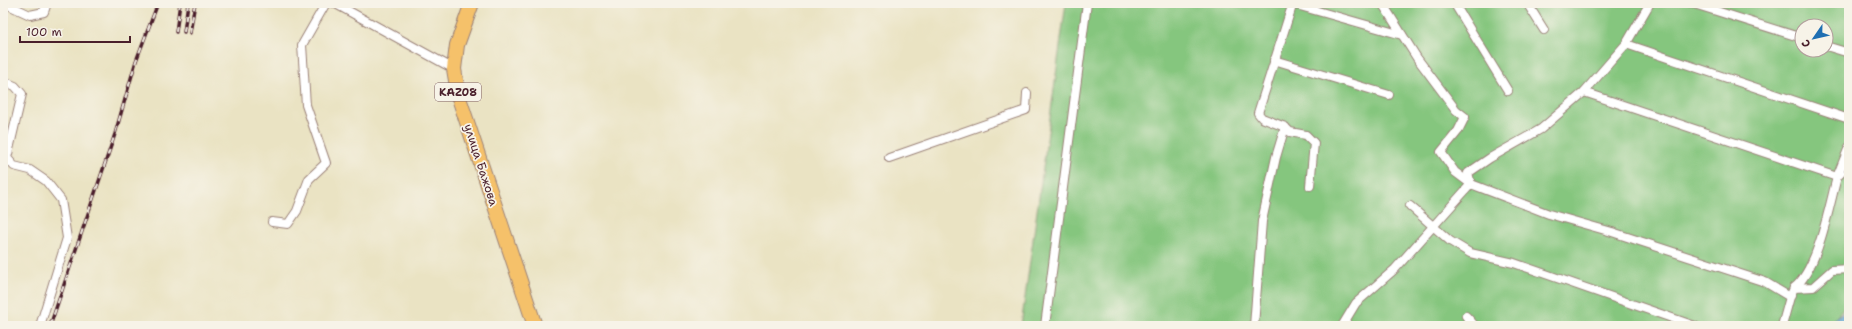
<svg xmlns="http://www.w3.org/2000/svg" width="1852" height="329" font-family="'Shantell Sans',sans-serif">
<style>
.green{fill:#85c67e;stroke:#687254;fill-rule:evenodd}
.water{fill:#5da7d5;stroke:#546380}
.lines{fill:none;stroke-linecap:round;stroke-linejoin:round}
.minor-casing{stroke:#9a8177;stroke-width:10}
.trunk-casing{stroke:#9a8177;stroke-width:16}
.minor{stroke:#fff;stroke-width:8}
.trunk{stroke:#f5c16b;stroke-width:14}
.rail-casing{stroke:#4a1f2b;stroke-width:3.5}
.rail{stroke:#f7f3e8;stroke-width:2;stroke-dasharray:6;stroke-linecap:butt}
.labels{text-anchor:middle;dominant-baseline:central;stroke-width:3.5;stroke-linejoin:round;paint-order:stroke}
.shield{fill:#f7f3e8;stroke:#7e5f64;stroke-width:1}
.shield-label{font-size:11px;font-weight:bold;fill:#4a1f2b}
.street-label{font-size:12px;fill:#4a1f2b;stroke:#f7f3e8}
</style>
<rect width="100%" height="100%" fill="#f7f3e8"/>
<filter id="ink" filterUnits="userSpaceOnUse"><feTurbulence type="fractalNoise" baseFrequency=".025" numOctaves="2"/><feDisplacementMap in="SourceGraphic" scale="8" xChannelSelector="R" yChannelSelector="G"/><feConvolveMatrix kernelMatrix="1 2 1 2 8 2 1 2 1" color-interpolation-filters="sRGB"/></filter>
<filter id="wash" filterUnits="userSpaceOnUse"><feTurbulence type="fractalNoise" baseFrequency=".012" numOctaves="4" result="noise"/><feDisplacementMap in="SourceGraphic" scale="16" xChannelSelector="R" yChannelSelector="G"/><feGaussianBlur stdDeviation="0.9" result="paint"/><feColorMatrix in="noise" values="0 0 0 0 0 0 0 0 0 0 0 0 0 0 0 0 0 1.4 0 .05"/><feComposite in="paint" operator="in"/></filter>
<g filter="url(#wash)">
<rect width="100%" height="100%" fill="#eae3c3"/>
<path class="green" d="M1066,3h783v297l-14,19 -11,7h-803zM1802,26h24v24h-24z"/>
<path class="water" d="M1849,308v18h-25z"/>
</g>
<g filter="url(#ink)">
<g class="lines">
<defs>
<g id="minor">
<path d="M4,3l26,12 14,-3 3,-9"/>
<path d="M334,3l120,66"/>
<path d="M1382,3l35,55 39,52 9,7 -7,14 -17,21 14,20 16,12 78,30 63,18 153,50 25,15"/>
<path d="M1454,3l54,88"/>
<path d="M1527,3l17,27"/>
<path d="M1691,3l111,35"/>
<path d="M1293,4l109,31"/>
<path d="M1626,44l223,75"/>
<path d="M1826,46l23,7"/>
<path d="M1274,60l115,35"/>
<path d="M3,81l12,5 7,8 -15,64 7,8 16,4 16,11 15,19 6,38 -27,88"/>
<path d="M1584,92l253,85 12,-30"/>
<path d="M1285,127l5,5 16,3 8,8 -4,43"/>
<path d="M889,158l137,-48 1,-17"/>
<path d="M1410,206l40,35 20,12 44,10 181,63"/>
<path d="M272,222l16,2 9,-13 12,-32 17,-16 -20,-58 -4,-60 24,-42"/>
<path d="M1794,288c24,-19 35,-81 43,-111l4,-4"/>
<path d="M1466,316l9,10"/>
<path d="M1045,326l42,-323"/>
<path d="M1254,326l8,-105 14,-64 9,-30 -23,-9 -4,-5 35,-110"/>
<path d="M1342,326l14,-23 39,-34 76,-85 -3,-11 22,-15 51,-29 43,-37 42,-48 24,-41"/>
<path d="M1782,326l8,-29 4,-9 19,-1 19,-17 17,-1"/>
</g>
<path id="trunk" d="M472,3l-15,42 -3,24 5,29 76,228"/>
</defs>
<use href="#minor" class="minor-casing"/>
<use href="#trunk" class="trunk-casing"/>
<use href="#minor" class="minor"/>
<use href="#trunk" class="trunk"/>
<defs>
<g id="rail">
<path d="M176,32l4,-29"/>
<path d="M184,32l4,-29"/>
<path d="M190,33l5,-30"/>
<path d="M50,326l65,-192 21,-73 22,-58"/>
</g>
</defs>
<use href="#rail" class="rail-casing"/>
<use href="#rail" class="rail"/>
</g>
</g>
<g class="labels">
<rect class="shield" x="435" y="83" width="46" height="18" rx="3"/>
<g class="shield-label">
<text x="458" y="92">KAZ08</text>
</g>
<g class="street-label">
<text transform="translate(481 165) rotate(72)">улица Бажова</text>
</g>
</g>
<rect width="1852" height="329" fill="none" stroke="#f7f3e8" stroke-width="16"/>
<g transform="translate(1814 38) rotate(236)"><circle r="19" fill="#f7f3e8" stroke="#b29e9c"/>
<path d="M0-3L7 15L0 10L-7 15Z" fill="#1f6fb2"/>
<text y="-6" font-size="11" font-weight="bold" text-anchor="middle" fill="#4a1f2b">С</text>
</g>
<path d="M20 36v6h110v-6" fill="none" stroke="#4a1f2b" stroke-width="2"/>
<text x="26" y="36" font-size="12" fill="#4a1f2b" stroke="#f7f3e8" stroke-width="3" paint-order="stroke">100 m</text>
</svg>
